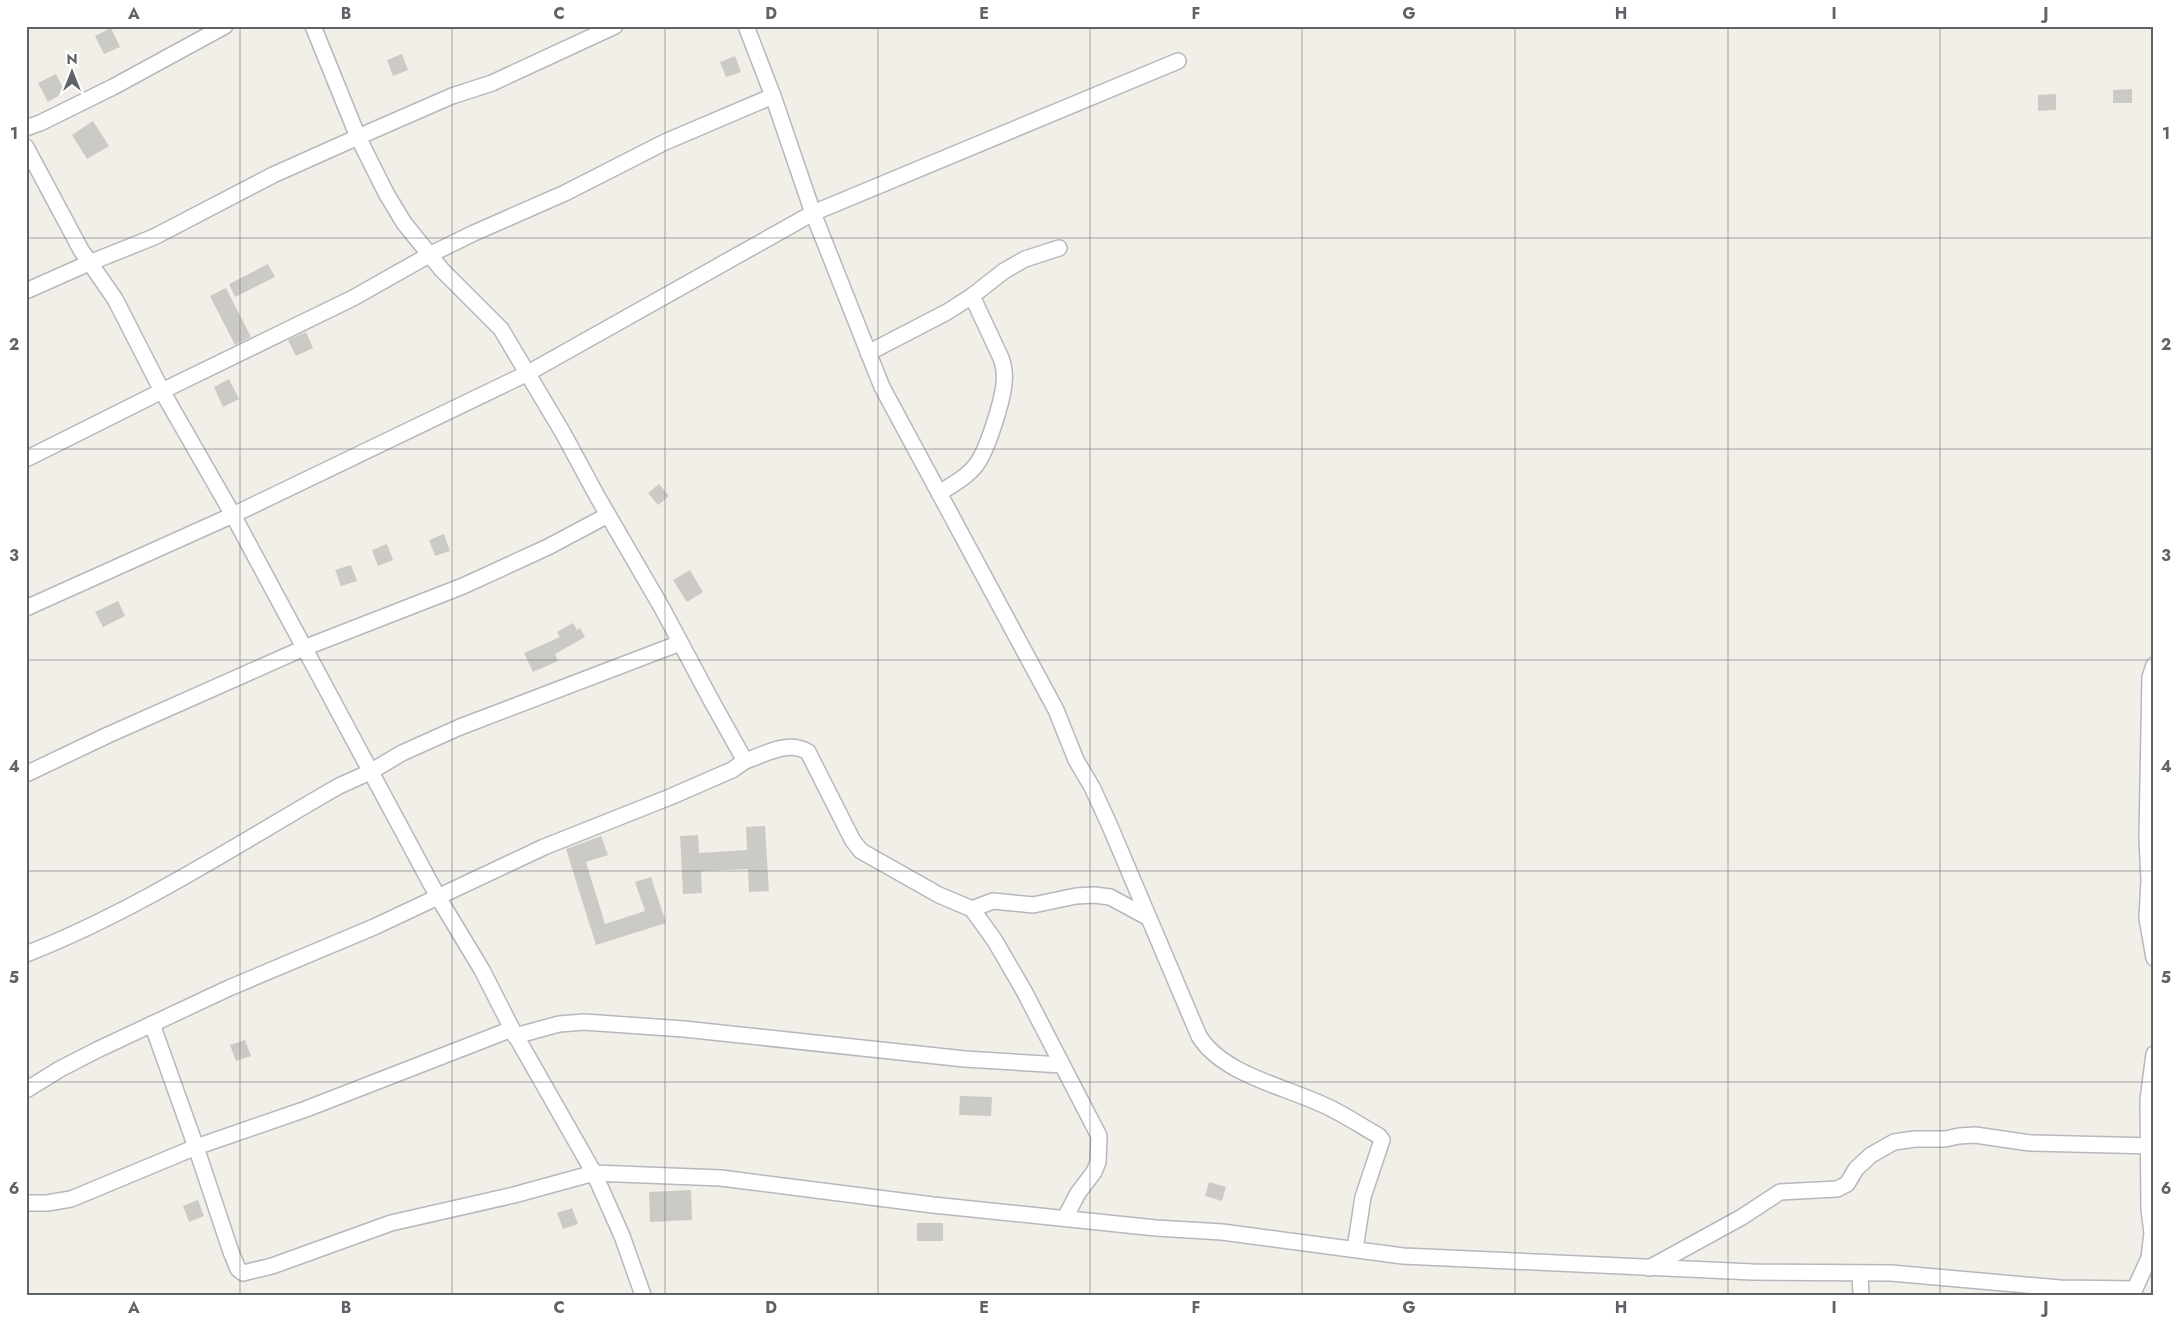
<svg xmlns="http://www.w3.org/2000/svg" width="2180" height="1321" font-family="Jost,sans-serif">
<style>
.building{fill:#cccac5}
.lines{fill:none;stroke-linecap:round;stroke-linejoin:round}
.minor-casing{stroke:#b5b8bc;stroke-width:18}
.minor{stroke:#fff;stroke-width:15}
.grid{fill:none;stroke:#5f6368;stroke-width:1;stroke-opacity:0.55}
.neatline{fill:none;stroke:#5f6368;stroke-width:2}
.grid-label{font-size:16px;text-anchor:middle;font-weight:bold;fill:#5f6368}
</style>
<rect width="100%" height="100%" fill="#f1efe8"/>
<g class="building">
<path d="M111,28l9,19 -16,7 -9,-18z"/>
<path d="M402,54l6,16 -15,6 -6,-16z"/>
<path d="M735,56l6,16 -15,5 -6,-15z"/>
<path d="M56,74l9,18 -17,10 -10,-19z"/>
<path d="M2132,89v14h-19v-13z"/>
<path d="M2056,94v16l-18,1v-16z"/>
<path d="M93,121l16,25 -22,13 -15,-24z"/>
<path d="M268,264l7,13 -40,20 -6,-13z"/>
<path d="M226,288l25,49 -16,8 -25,-49z"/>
<path d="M306,332l7,16 -17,8 -8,-16z"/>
<path d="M229,379l10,20 -16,8 -9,-20z"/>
<path d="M659,484l10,12 -11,9 -10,-12z"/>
<path d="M444,534l6,17 -15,5 -6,-16z"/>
<path d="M387,544l6,16 -15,6 -6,-16z"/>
<path d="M351,565l6,16 -16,5 -6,-16z"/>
<path d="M690,570l13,22 -16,10 -14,-22z"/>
<path d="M118,601l7,15 -22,11 -8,-15z"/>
<path d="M573,623l4,7 3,-2 5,9 -30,17 3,7 -25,11 -9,-19 36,-16 -3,-5z"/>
<path d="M765,826l4,65 -20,1 -1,-23 -47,2 1,22 -19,1 -3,-58 18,-1 1,18 48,-3 -1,-23z"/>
<path d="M601,836l7,19 -22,7 19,62 40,-13 -10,-29 16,-5 15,46 -70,22 -30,-96z"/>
<path d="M245,1040l6,16 -15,5 -6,-16z"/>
<path d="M960,1096l32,1 -1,19 -32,-1z"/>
<path d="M1209,1182l17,5 -4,14 -17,-5z"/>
<path d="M691,1190l1,30 -42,2 -1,-30z"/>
<path d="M198,1200l6,16 -15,6 -6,-16z"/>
<path d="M572,1208l6,16 -15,5 -6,-16z"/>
<rect x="917" y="1223" width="26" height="18"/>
</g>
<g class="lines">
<defs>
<g id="minor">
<path d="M773,96l40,117 69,174 174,323 20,50 16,27 17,37 90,212c24,40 93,52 133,73 16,8 31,18 47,27l3,4 -19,57 -8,52"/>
<path d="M26,128l14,-5 73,-36 112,-61"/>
<path d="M26,147l55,103 34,49 47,92 71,124 205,382 44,73 30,59 82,144 28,63 21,59"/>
<path d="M26,291l63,-28 65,-26 119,-62 85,-38 94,-41 40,-13 123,-57"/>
<path d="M868,353l79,-41 25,-16 32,-25 21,-12 34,-11"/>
<path d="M26,459l136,-68 191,-93 78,-44 43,-21 91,-40 100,-51 108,-46 -27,-70"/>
<path d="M939,493c13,-8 28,-16 37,-28 11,-14 26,-62 28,-81 1,-9 0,-18 -3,-26l-29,-62"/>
<path d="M26,608l207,-93 295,-142 285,-160 365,-152"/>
<path d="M2154,665l-4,12 -3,161 2,43 -2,37 7,40"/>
<path d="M745,761c21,-7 43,-21 63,-9l45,89 8,10 78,44 33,14 23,32 29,50 75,145 -1,26 -4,10 -16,21 -13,25"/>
<path d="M26,774l82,-39 196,-87 159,-62 85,-39 60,-32"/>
<path d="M972,909l21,-8 40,4 43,-9 18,-1 16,2 39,21"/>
<path d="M26,954c110,-43 210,-109 313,-168l31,-14 32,-19 58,-26 220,-84"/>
<path d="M152,1024l44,123 110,-38 206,-80"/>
<path d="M515,1036l44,-12 25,-2 100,7 281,30 97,6"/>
<path d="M26,1090l34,-21 37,-19 132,-62 145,-61 170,-80 126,-50 62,-27 13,-9 -34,-61 -49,-92 -65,-112 -34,-63 -62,-104 -59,-59 -38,-47 -18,-30 -28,-56 -45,-111"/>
<path d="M26,1203h21l24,-4 125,-52 35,105 7,17 5,4 29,-7 119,-43 123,-28 80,-22 127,5 212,27 223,23 66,4 181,24 350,16 138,1 169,15 75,1"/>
<path d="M1649,1268l93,-51 38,-25 57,-3 10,-5 9,-15 15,-14 23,-13 21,-3h30l14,-3 16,-1 55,8 124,3"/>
<path d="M1860,1274l1,21"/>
<path d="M2132,1295l17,-37 3,-25 -3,-24 -1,-109 6,-46"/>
</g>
</defs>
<use href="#minor" class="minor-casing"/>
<use href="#minor" class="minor"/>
</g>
<path class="grid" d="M240,26v1269M452,26v1269M665,26v1269M878,26v1269M1090,26v1269M1302,26v1269M1515,26v1269M1728,26v1269M1940,26v1269M26,238h2128M26,449h2128M26,660h2128M26,871h2128M26,1082h2128"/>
<rect width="2180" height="1321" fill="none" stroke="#ffffff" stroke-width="55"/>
<g transform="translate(72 72)" stroke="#ffffff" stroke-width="4" paint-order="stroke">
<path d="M0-4L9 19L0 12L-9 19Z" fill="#5f6368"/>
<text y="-8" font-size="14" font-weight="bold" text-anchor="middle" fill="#5f6368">N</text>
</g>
<rect x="28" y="28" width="2124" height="1266" class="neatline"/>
<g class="grid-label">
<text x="134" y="19">A</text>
<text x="346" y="19">B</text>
<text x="559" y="19">C</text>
<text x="771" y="19">D</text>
<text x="984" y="19">E</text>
<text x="1196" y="19">F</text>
<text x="1409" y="19">G</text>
<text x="1621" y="19">H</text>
<text x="1834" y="19">I</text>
<text x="2046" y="19">J</text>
<text x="14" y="139">1</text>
<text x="2166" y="139">1</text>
<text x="14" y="350">2</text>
<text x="2166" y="350">2</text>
<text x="14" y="561">3</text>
<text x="2166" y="561">3</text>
<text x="14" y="772">4</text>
<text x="2166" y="772">4</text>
<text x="14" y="983">5</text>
<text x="2166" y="983">5</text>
<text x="14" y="1194">6</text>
<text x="2166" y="1194">6</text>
<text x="134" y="1313">A</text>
<text x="346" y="1313">B</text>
<text x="559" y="1313">C</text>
<text x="771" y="1313">D</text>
<text x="984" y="1313">E</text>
<text x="1196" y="1313">F</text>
<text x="1409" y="1313">G</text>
<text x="1621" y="1313">H</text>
<text x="1834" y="1313">I</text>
<text x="2046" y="1313">J</text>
</g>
</svg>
